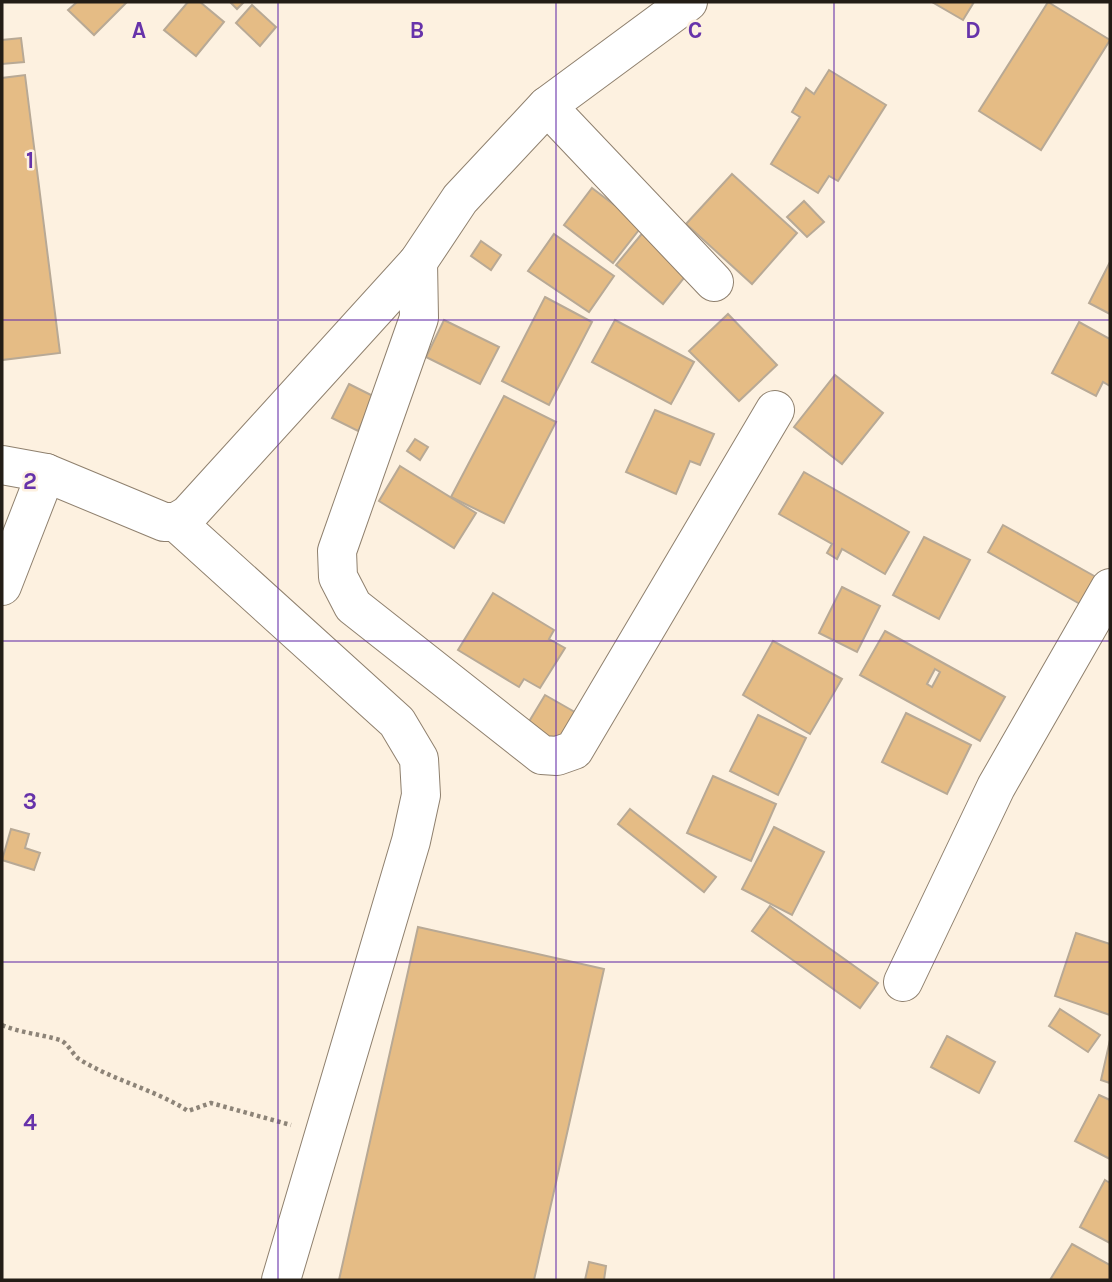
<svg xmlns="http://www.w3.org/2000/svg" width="1112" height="1282" font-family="Karla,sans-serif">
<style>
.building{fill:#e5bc85;stroke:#b8a995;stroke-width:2;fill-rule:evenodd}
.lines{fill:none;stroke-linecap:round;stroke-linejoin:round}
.minor-casing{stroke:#8f806e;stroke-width:40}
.path{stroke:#8d8478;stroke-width:4.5;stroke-dasharray:3.5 3.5;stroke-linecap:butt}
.minor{stroke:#fff;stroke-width:38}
.grid{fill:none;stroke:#6733aa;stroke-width:2;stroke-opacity:0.55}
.grid-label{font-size:23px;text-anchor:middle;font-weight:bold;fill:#6733aa;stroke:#fdf1e0;stroke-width:5;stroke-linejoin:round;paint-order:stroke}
</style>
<rect width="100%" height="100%" fill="#fdf1e0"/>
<g class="building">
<path d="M77,2h50l-33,33 -26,-25z"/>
<path d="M188,2h12l24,20 -28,34 -32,-26z"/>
<path d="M230,2h14l-7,7z"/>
<path d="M932,2h42l-11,18z"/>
<path d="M1048,2l62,38 -69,110 -62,-39z"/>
<path d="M252,5l24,22 -16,19 -24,-23z"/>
<path d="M21,38l3,24 -22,2v-24z"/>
<path d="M829,70l57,35 -48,76 -9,-5 -11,17 -47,-29 29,-47 -8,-5 14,-24 8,6z"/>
<path d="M25,75l35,278 -58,7v-282z"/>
<path d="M732,174l65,59 -45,51 -66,-60z"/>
<path d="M592,188l50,38 -29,37 -49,-38z"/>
<path d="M804,201l20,21 -17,15 -20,-20z"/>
<path d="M645,230l47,38 -29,36 -47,-39z"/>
<path d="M554,234l60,42 -25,36 -61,-41z"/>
<path d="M481,241l20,14 -10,15 -20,-14z"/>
<path d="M1110,262v52l-21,-11z"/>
<path d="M545,297l47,25 -43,83 -47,-24z"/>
<path d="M728,314l49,51 -38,36 -50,-50z"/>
<path d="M444,320l55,27 -19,37 -54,-27z"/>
<path d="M615,320l79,42 -23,42 -79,-42z"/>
<path d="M1079,322l31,17v47l-7,-4 -7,14 -44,-23z"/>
<path d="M835,375l48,38 -41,51 -48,-37z"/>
<path d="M349,384l26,13 -17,34 -26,-13z"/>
<path d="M504,396l52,26 -52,101 -53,-26z"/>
<path d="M655,410l59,24 -14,31 -10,-4 -14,33 -50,-22z"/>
<path d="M415,439l13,8 -8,13 -13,-9z"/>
<path d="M400,466l76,47 -22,35 -75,-47z"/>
<path d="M804,472l105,60 -24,42 -43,-25 -5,10 -10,-6 5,-9 -53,-30z"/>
<path d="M1003,525l93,52 -16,27 -92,-52z"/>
<path d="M924,537l46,23 -31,59 -46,-24z"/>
<path d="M842,587l38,19 -23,46 -38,-19z"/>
<path d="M493,593l61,37 -5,9 16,9 -25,40 -16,-9 -5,8 -61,-37z"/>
<path d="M885,631l120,66 -25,44 -120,-66zM935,669l5,3 -8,15 -5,-3z"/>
<path d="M773,641l69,38 -32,55 -67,-39z"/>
<path d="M545,695l35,20 -19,30 -34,-20z"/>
<path d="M906,713l65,32 -24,49 -65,-32z"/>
<path d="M758,715l48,23 -28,57 -48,-24z"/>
<path d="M713,776l63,28 -25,57 -64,-28z"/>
<path d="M630,809l86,68 -12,15 -86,-68z"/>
<path d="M774,827l50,25 -32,63 -50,-26z"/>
<path d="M11,829l18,5 -4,14 15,5 -6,17 -32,-10z"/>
<path d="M770,906l108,77 -18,25 -108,-77z"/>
<path d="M418,927l186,42 -70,311h-195z"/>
<path d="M1076,933l34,11v71l-55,-19z"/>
<path d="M1060,1009l40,26 -12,17 -39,-26z"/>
<path d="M947,1036l48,26 -16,31 -48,-26z"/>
<path d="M1110,1040v43l-9,-3z"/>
<path d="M1099,1095l11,5v59l-35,-18z"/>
<path d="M1105,1180l5,3v60l-30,-16z"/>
<path d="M1072,1244l38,21v15h-60z"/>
<path d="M589,1262l17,4 -2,14h-19z"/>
</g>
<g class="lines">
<defs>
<g id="minor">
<path d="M547,106l167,176"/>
<path d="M418,262l1,56 -82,233 1,26 15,29 189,149 15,1 17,-6 201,-340"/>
<path d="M2,465l44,8 118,49h12l12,-7 230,-253 42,-63 87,-93 141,-104"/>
<path d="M176,522l221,200 22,37 2,36 -10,46 -130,439"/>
<path d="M2,586l44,-113"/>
<path d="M903,982l93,-195 114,-199"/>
</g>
</defs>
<use href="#minor" class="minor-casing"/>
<path class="path" d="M2,1025c19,8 38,9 58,15 8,3 12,14 19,19 35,22 75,30 109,52l23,-8 80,22"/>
<use href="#minor" class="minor"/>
</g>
<path class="grid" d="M278,2v1278M556,2v1278M834,2v1278M2,320h1108M2,641h1108M2,962h1108"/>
<g class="grid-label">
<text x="139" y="38">A</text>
<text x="417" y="38">B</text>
<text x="695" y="38">C</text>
<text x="973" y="38">D</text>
<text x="30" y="168">1</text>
<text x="30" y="489">2</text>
<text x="30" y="809">3</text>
<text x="30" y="1130">4</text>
</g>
<rect width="1112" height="1282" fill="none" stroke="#231d16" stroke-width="7"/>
</svg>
